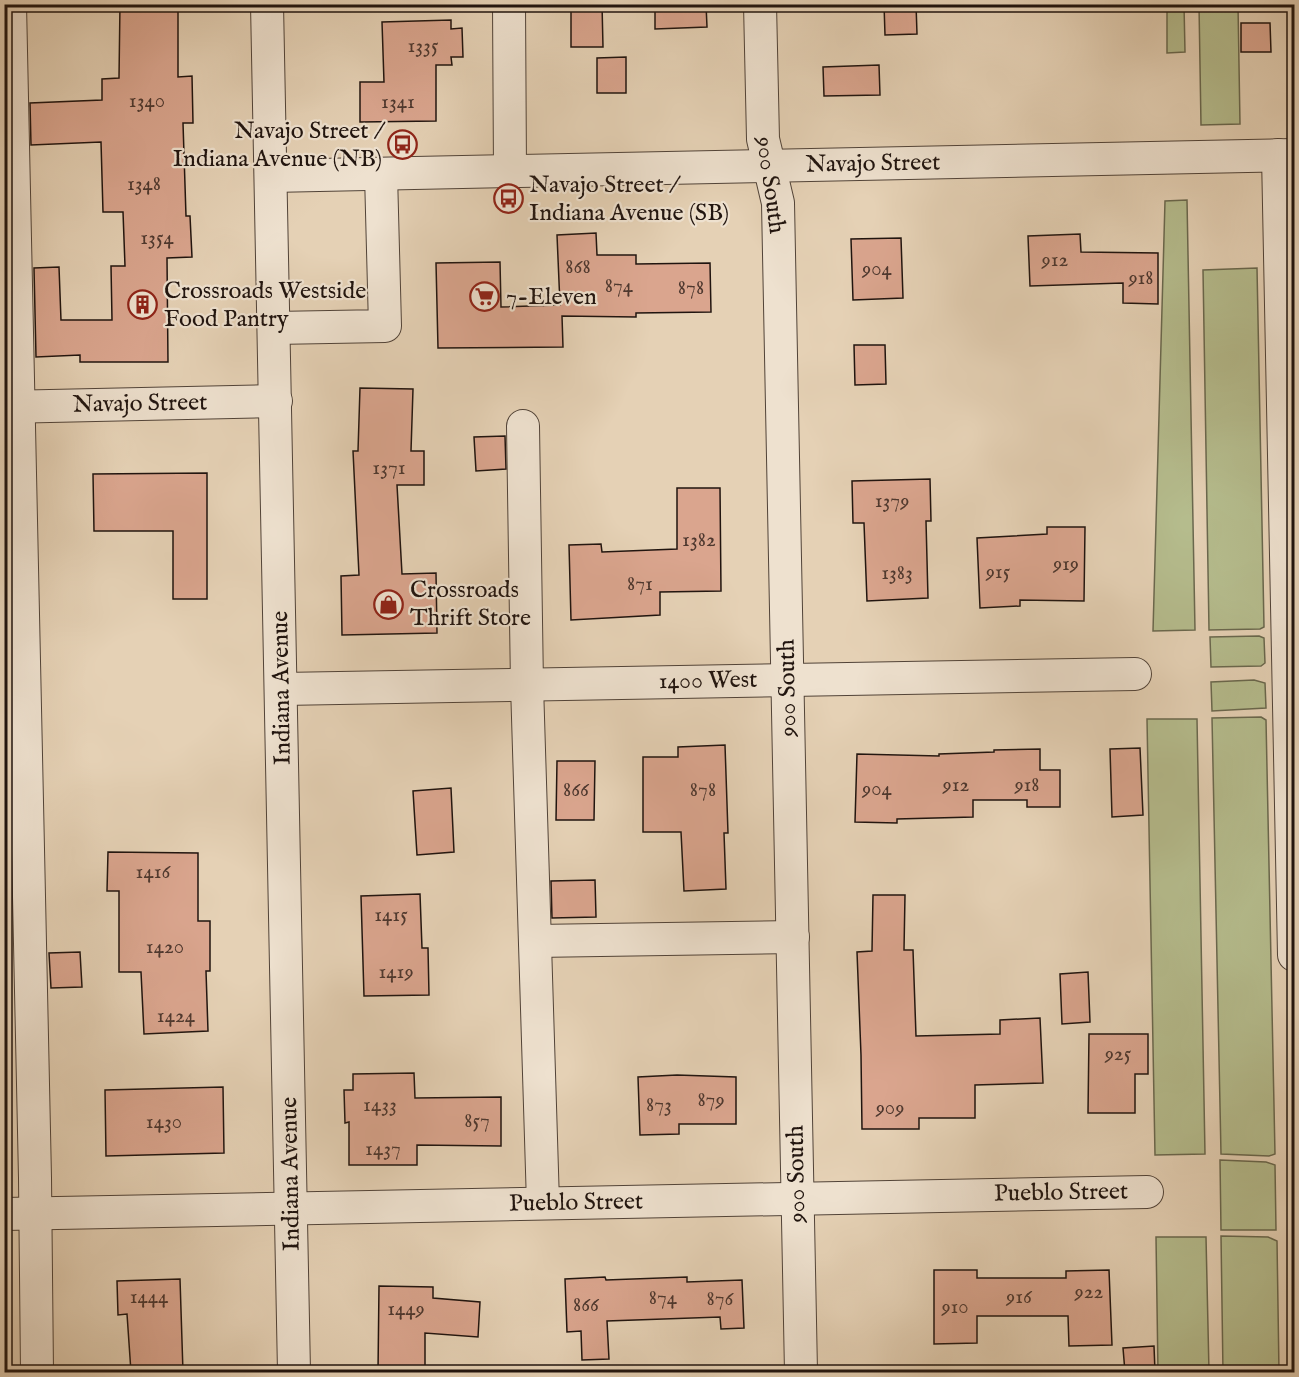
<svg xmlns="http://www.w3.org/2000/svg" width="1299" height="1377" font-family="'IM FELL English',serif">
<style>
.green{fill:#b5bc8d;stroke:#6a684e;stroke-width:1.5}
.building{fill:#daa58e;stroke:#20140f;stroke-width:1.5}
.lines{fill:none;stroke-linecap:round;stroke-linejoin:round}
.minor-casing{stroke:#514338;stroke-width:34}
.minor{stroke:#eee1cf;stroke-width:32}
.labels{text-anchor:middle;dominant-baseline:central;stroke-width:4.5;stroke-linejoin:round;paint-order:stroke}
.number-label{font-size:21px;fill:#4e382f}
.poi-label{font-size:24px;fill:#20140f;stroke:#eee1cf;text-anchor:start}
.street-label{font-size:24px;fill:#20140f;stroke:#eee1cf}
</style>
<rect width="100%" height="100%" fill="#e5d1b5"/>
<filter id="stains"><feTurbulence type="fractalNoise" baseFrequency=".00333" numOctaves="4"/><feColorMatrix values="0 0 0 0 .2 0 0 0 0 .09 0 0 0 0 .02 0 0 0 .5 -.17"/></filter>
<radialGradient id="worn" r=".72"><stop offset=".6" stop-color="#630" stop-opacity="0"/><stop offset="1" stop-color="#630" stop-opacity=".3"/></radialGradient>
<g class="green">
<path d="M1167,5h17l1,47 -18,1z"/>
<path d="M1199,5h39l2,119 -39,1z"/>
<path d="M1187,200l8,430 -42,1 12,-430z"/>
<path d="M1257,268l7,359 -4,2 -51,1 -6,-360z"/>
<path d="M1259,636l5,2 1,25 -4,3 -50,1 -1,-30z"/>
<path d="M1254,680l11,3 1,25 -54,3 -1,-29z"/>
<path d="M1261,717l5,3 9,434 -6,2 -48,-2 -9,-436z"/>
<path d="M1147,719h50l8,435 -50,1z"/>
<path d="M1220,1160l46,2 9,3 1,65h-55z"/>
<path d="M1221,1236l47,1 9,4 2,131h-56z"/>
<path d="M1156,1237h50l3,135h-51z"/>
</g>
<g class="building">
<path d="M120,4h58v73l14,-1 1,47h-10l3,93h4l2,41 -25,1 1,104h-88v-7l-44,2 -2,-89 25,-1 2,53h51l-1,-54h14l-2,-54h-20l-2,-70 -70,3 -1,-42 72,-3v-21l17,-1z"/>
<path d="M571,4h31l1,43h-32z"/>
<path d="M655,4h51l1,23 -52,2z"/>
<path d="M884,4h32l1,30 -32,1z"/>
<path d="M451,20v9l11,-1 1,29h-12l1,8h-16v56l-76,1v-40h24l-2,-60z"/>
<path d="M1241,23h29l1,29h-30z"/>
<path d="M626,57v36h-29v-35z"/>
<path d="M879,65l1,30 -56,1 -1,-29z"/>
<path d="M596,233l1,22h39v9l74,-1 1,49 -75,1v4l-74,-1 1,31 -125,1 -2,-85 64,-1 1,45 59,-2 -3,-70z"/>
<path d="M1080,234l1,18 77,1v51l-35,-1v-20l-93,3 -2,-50z"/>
<path d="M901,238l2,60 -50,2 -2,-61z"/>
<path d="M854,345h31l1,39 -31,1z"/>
<path d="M360,388l53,1 -2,62h13v34h-27l5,89 34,-1 1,60 -95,2 -1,-59 18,-1 -6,-124h5z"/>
<path d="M505,436l1,33 -30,2 -2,-34z"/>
<path d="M207,473v126h-34v-68h-79l-1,-57z"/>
<path d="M930,479l1,42h-5l2,77 -61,3 -3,-78h-11l-1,-42z"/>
<path d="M677,488h43l1,103 -61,1v23l-89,5 -2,-75 32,-1 1,8 75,-3z"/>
<path d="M1047,527h38l-1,74 -64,-1v6l-40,2 -3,-70 70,-4z"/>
<path d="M725,745l3,88h-4l2,56 -42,2 -3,-59h-38v-75h35v-10z"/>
<path d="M1140,748l3,67 -31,2 -2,-68z"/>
<path d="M1040,749v21h20v37h-33v-7h-54v17l-76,2v4l-42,-1 2,-68 82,2v-2l55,-2v-2z"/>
<path d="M557,761h38l-1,59h-38z"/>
<path d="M451,788l3,64 -37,3 -4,-64z"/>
<path d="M108,852l90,1v68h12v50h-4l2,60 -64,3 -3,-62h-22v-81h-12z"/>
<path d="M595,880l1,37 -44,1 -1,-37z"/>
<path d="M420,894l2,54h6l1,47 -65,1 -3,-100z"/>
<path d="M873,895h32l-1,55h9l3,86 84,-2v-14l40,-2 3,65 -68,2v33h-56v11h-57l-1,-74 -4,-103 15,-1z"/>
<path d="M80,952l2,35 -31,1 -2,-35z"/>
<path d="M1088,972l2,50 -28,2 -2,-50z"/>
<path d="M1089,1034h59v40h-13v39h-47z"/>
<path d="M414,1073l1,25 86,-1v49l-84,-1v20h-68v-43l-4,1 -1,-33h9v-16z"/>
<path d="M677,1075l59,2v47h-57v10l-39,1 -2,-58z"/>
<path d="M223,1087l1,66 -118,3 -1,-66z"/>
<path d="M934,1270h43v8h89v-7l43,-1 3,75 -43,1 -1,-30h-91v27l-43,1z"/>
<path d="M605,1277l1,3 81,-3v5l55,-2 2,48 -23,1 -1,-12 -113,4 2,38 -27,1 -1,-29 -14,1 -2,-53z"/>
<path d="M180,1279l3,93h-52l-4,-58 -9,1 -1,-34z"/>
<path d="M379,1286l54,1v11l47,4 -2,35 -53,-4v39h-47z"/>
<path d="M1154,1346l1,26h-30l-2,-24z"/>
</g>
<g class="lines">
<defs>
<g id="minor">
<path d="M10,4l25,1174 2,194"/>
<path d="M267,4l27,1368"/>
<path d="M509,4l1,167"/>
<path d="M760,4l3,135 15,64 23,1169"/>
<path d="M1278,155l16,800"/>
<path d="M271,176l1023,-21"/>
<path d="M274,328l111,-2 -4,-152"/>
<path d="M4,407l272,-6"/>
<path d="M523,426l4,259 16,518"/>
<path d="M282,689l853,-15"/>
<path d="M535,941l258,-4"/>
<path d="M4,1214l1143,-22"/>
</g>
</defs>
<use href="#minor" class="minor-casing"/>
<use href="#minor" class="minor"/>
</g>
<defs>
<symbol id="bus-ring" viewBox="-11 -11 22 22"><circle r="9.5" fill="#eee1cf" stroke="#8f2418" stroke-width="1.5"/><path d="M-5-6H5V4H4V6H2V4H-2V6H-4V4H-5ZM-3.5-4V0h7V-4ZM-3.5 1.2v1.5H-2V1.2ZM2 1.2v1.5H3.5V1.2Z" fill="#8f2418"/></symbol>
<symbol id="supermarket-ring" viewBox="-11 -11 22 22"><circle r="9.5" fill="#eee1cf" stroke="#8f2418" stroke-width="1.5"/><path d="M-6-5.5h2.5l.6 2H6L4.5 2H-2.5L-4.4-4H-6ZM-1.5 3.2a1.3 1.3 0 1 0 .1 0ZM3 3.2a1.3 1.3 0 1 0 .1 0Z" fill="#8f2418"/></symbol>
<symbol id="building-ring" viewBox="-11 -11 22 22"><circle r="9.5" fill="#eee1cf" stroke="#8f2418" stroke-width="1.5"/><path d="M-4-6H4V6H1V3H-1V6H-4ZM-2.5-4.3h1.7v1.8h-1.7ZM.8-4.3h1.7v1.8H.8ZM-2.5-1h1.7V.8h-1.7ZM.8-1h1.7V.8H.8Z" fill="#8f2418"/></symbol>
<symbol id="shop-ring" viewBox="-11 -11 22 22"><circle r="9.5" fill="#eee1cf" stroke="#8f2418" stroke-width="1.5"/><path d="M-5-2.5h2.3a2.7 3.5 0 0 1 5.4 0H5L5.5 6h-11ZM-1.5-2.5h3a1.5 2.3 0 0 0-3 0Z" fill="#8f2418"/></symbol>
</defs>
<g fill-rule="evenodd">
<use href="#bus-ring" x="386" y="128" width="33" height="33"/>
<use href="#bus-ring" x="492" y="182" width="33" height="33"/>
<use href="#supermarket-ring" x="468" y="280" width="33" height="33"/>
<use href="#building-ring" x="126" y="288" width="33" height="33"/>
<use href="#shop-ring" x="372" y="588" width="33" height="33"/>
</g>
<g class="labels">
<g class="number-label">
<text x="423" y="46">1335</text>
<text x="147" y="101">1340</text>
<text x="398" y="102">1341</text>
<text x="144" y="184">1348</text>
<text x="157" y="238">1354</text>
<text x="1055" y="260">912</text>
<text x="578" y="267">868</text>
<text x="877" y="269">904</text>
<text x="1141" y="278">918</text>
<text x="619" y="286">874</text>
<text x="691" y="288">878</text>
<text x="389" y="468">1371</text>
<text x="892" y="501">1379</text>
<text x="699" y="540">1382</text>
<text x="1066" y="564">919</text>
<text x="998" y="572">915</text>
<text x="897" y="573">1383</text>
<text x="640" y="584">871</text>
<text x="956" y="785">912</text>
<text x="1027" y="785">918</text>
<text x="877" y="789">904</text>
<text x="576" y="790">866</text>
<text x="703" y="790">878</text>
<text x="153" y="872">1416</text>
<text x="391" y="915">1415</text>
<text x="165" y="947">1420</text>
<text x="396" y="972">1419</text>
<text x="176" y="1016">1424</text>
<text x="1118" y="1054">925</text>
<text x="711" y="1100">879</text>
<text x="380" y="1105">1433</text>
<text x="659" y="1105">873</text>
<text x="890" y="1108">909</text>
<text x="477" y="1121">857</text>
<text x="164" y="1122">1430</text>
<text x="383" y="1149">1437</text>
<text x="1089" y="1292">922</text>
<text x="149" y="1297">1444</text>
<text x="1019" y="1297">916</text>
<text x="663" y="1298">874</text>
<text x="720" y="1299">876</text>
<text x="586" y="1305">866</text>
<text x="955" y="1307">910</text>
<text x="406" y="1309">1449</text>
</g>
<g class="poi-label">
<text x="382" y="131" text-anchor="end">Navajo Street /<tspan x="382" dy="28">Indiana Avenue (NB)</tspan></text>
<text x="529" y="185">Navajo Street /<tspan x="529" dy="28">Indiana Avenue (SB)</tspan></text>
<text x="164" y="291">Crossroads Westside<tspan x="164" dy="28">Food Pantry</tspan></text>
<text x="506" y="297">7-Eleven</text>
<text x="410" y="590">Crossroads<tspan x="410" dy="28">Thrift Store</tspan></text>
</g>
<g class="street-label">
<text transform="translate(873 164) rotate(-1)">Navajo Street</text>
<text transform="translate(770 185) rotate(82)">900 South</text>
<text transform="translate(140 404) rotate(-1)">Navajo Street</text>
<text transform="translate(708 681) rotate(-1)">1400 West</text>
<text transform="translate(282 688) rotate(-91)">Indiana Avenue</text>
<text transform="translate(788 688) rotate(-91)">900 South</text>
<text transform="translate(291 1174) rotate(-91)">Indiana Avenue</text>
<text transform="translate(797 1174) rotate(-91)">900 South</text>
<text transform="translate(1061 1193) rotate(-1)">Pueblo Street</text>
<text transform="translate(576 1203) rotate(-1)">Pueblo Street</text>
</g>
</g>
<rect width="1299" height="1377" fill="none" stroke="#e5d1b5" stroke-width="24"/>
<rect x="6" y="6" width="1287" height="1365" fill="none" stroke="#20140f" stroke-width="3"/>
<rect x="12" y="12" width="1275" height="1353" fill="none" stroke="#20140f" stroke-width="1.5"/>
<rect width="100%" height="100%" filter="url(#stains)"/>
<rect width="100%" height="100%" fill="url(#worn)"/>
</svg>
